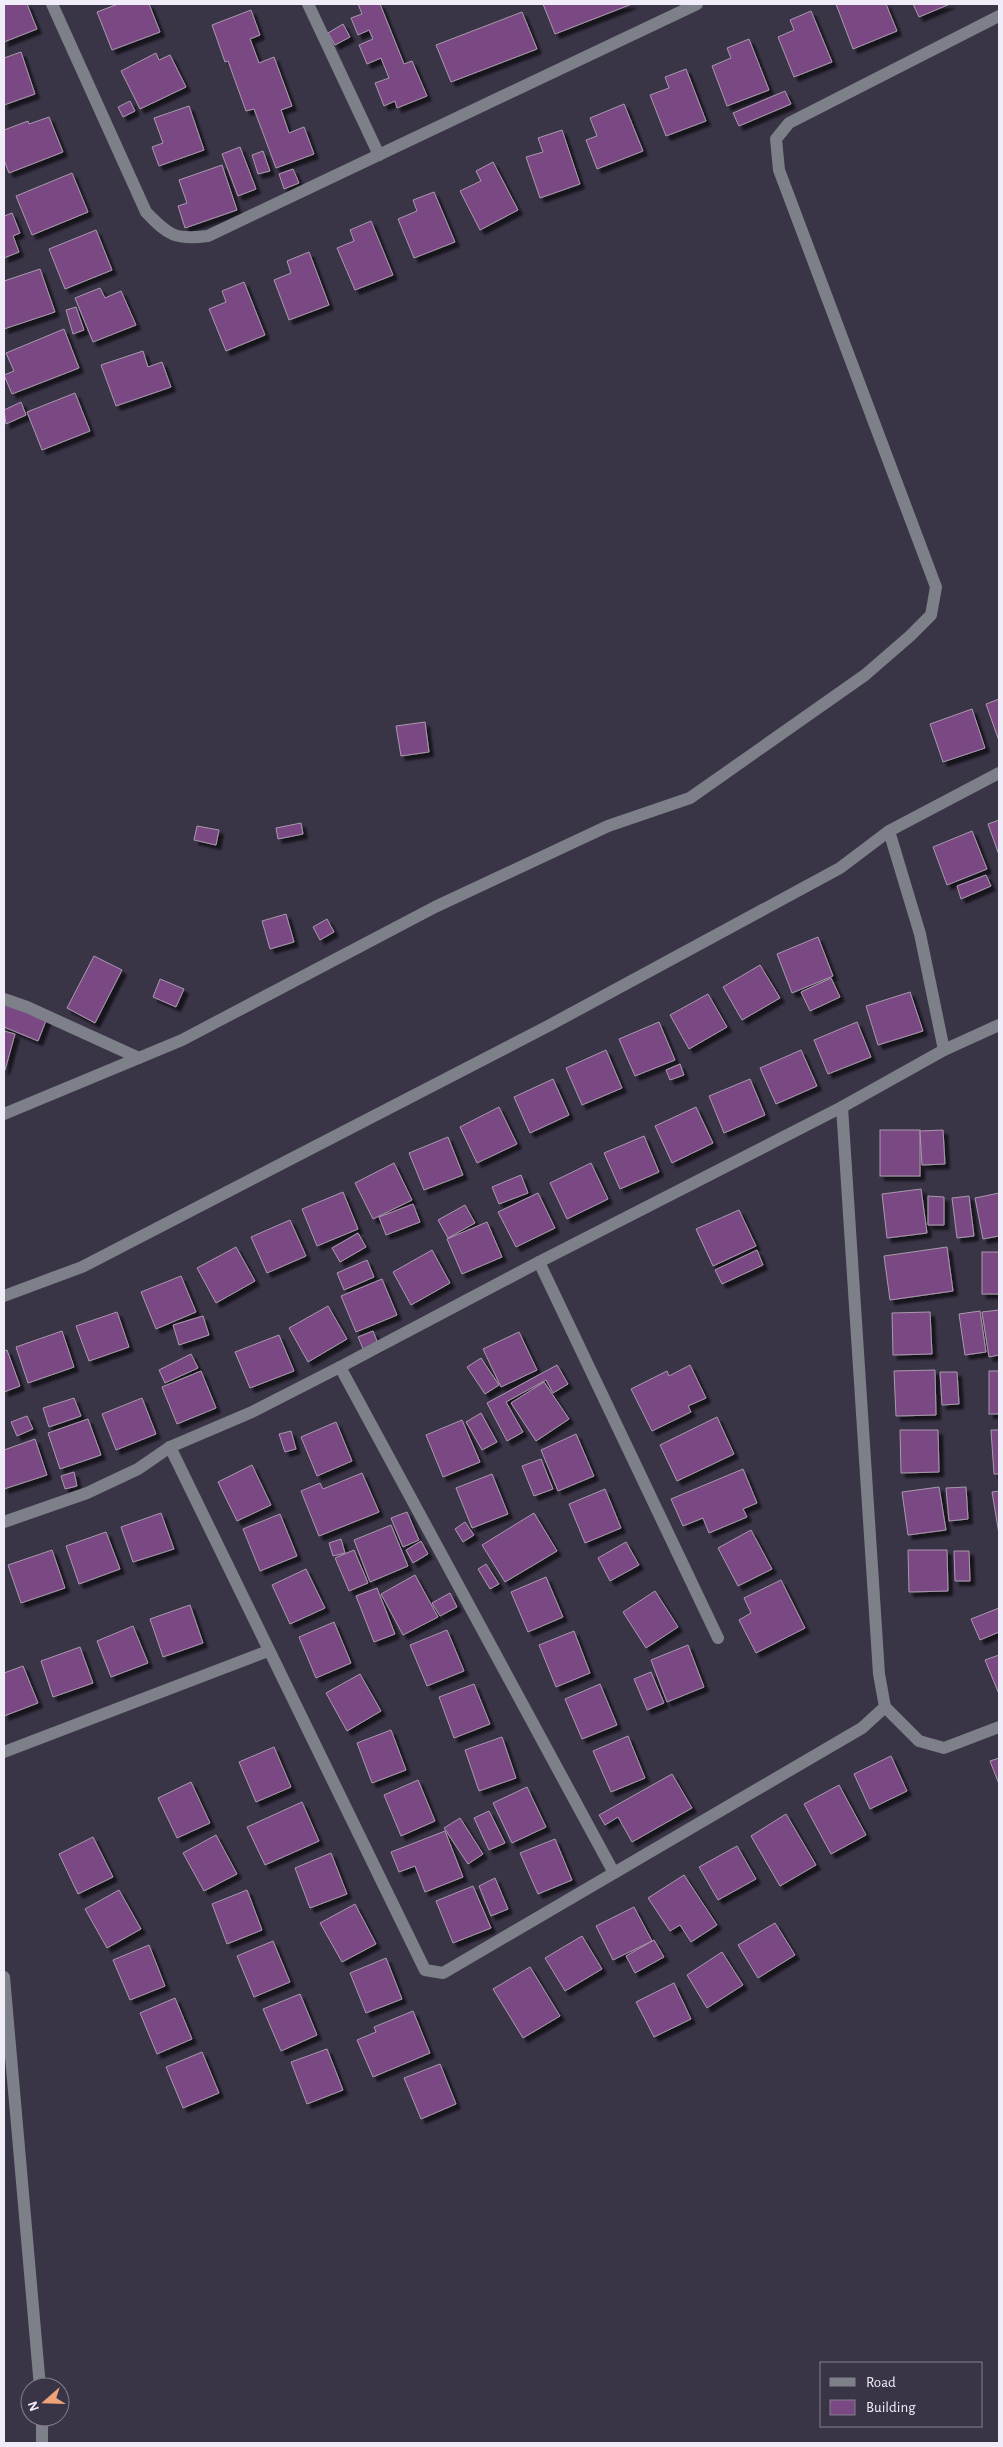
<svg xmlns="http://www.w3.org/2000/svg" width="1003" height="2447" font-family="'Alegreya Sans',sans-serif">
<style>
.building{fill:#7a4984;stroke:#a999ac;filter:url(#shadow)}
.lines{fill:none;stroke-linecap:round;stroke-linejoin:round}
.minor{stroke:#7d7f89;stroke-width:12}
</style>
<defs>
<filter id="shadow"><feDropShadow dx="4.5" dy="4.5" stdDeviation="1" flood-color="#0009"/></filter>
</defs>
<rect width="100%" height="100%" fill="#3a3447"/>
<g class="building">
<path d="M4,4h23l10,25 -33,13z"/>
<path d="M118,4h31l11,28 -48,18 -15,-38z"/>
<path d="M358,4h22l24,60 8,-3 15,35 -30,12 -2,-7 -11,5 -9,-23 14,-5 -8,-20 -14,6 -8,-19 14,-6 -4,-9 -11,5 -7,-17 11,-4z"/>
<path d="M543,4h89l-77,30z"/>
<path d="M836,4h50l11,27 -44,18z"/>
<path d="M913,4h37l-31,13z"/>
<path d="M251,10l9,25 -10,4 9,24 15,-6 18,49 -11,4 8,23 15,-6 10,27 -38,14 -22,-59 -8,2 -18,-50 -3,1 -13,-37z"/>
<path d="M811,11l21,51 -38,15 -16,-40 16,-7 -4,-10z"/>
<path d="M522,12l15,37 -86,33 -15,-37z"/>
<path d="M343,24l7,13 -15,8 -7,-12z"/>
<path d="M749,39l20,51 -42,16 -15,-40 19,-8 -4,-10z"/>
<path d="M21,52l14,42 -31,11v-47z"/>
<path d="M156,53l3,7 11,-5 16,32 -46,22 -19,-38z"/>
<path d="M686,69l20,52 -40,15 -16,-41 19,-7 -4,-11z"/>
<path d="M785,91l6,13 -52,22 -6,-13z"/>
<path d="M130,101l5,10 -12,6 -5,-10z"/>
<path d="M624,104l19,47 -46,18 -11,-29 11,-4 -7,-18z"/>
<path d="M189,106l15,44 -45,16 -7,-19 11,-4 -9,-25z"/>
<path d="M49,117l14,35 -54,21 -5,-13v-30l24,-9 1,3z"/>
<path d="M562,130l18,54 -40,14 -14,-41 17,-5 -5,-14z"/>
<path d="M240,147l16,42 -18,7 -16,-42z"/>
<path d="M263,151l7,20 -12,3 -6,-19z"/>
<path d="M493,162l25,48 -38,20 -20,-39 21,-10 -5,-10z"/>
<path d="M222,165l15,45 -52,18 -7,-22 9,-3 -8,-23z"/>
<path d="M293,169l6,14 -15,6 -5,-15z"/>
<path d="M72,173l16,39 -56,23 -16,-39z"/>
<path d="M434,192l21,50 -41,16 -16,-39 19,-8 -4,-11z"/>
<path d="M12,213l8,20 -7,3 6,16 -15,6v-42z"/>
<path d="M371,221l22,54 -38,15 -18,-42 17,-7 -4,-11z"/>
<path d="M96,230l16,40 -47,19 -16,-40z"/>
<path d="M309,252l20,53 -40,15 -15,-40 17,-7 -4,-12z"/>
<path d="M40,269l15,43 -51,17v-48z"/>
<path d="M244,282l21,53 -39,16 -17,-42 17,-7 -4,-11z"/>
<path d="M100,288l5,10 16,-7 15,34 -43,17 -18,-44z"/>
<path d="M76,307l8,23 -11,4 -7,-24z"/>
<path d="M64,329l15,39 -67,26 -8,-19 10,-4 -8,-18z"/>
<path d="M143,351l5,16 14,-5 9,25 -55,19 -15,-41z"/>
<path d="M75,393l15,38 -48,19 -15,-38z"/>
<path d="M21,402l5,13 -20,9 -2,-14z"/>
<path d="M999,699v42l-13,-37z"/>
<path d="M972,709l13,39 -42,14 -13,-38z"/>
<path d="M425,722l4,30 -28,4 -5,-30z"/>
<path d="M999,820v35l-11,-31z"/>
<path d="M301,823l2,11 -25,5 -2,-11z"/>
<path d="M197,826l22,4 -3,15 -22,-5z"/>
<path d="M972,831l15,38 -40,16 -14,-38z"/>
<path d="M986,875l5,11 -30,13 -4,-13z"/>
<path d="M286,914l8,28 -24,7 -8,-28z"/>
<path d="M327,919l7,13 -14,8 -7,-13z"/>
<path d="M818,937l15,39 -41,17 -15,-39z"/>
<path d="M94,956l28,14 -27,53 -28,-15z"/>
<path d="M760,965l20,33 -38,22 -19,-33z"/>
<path d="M831,978l9,19 -30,14 -9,-19z"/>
<path d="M160,979l24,10 -8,18 -23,-10z"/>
<path d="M910,992l13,39 -45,14 -12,-39z"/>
<path d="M708,994l19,33 -38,22 -19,-34z"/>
<path d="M4,1002l43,16 -9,23 -34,-14z"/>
<path d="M659,1022l16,38 -40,16 -16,-37z"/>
<path d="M857,1022l14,35 -43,17 -14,-34z"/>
<path d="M4,1031l11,3 -10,36h-1z"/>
<path d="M606,1050l16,38 -40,17 -16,-37z"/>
<path d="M801,1050l16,36 -41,18 -16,-36z"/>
<path d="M680,1064l4,11 -14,5 -4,-10z"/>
<path d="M553,1079l16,36 -39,18 -16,-36z"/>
<path d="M750,1079l15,36 -41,18 -15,-37z"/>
<path d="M499,1107l18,37 -40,19 -17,-36z"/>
<path d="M696,1107l17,36 -41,20 -17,-37z"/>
<rect x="880" y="1130" width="40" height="46"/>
<path d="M943,1130l2,34 -23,1 -2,-34z"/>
<path d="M644,1136l15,36 -39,17 -16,-36z"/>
<path d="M448,1137l15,38 -39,15 -15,-37z"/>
<path d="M394,1163l18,37 -39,19 -18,-36z"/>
<path d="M591,1163l17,36 -41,20 -17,-36z"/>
<path d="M521,1175l7,18 -29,11 -7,-17z"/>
<path d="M921,1189l6,44 -40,5 -5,-44z"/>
<path d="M343,1192l15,37 -41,17 -15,-37z"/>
<path d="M538,1193l17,35 -39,19 -18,-35z"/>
<path d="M999,1193v43l-16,3 -8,-41z"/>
<path d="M928,1196l16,1v28h-16z"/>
<path d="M969,1196l5,40 -17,2 -5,-40z"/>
<path d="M413,1204l7,18 -34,13 -7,-18z"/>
<path d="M465,1205l10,18 -27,15 -10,-18z"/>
<path d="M739,1210l17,36 -43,20 -17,-37z"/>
<path d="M290,1220l16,36 -39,17 -16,-36z"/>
<path d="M487,1222l15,35 -40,17 -15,-35z"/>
<path d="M358,1233l8,14 -26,15 -8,-14z"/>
<path d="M236,1247l19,34 -39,22 -19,-35z"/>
<path d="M947,1247l6,44 -63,9 -6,-44z"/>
<path d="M432,1250l18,33 -39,22 -18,-33z"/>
<path d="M757,1250l6,15 -41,19 -7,-14z"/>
<rect x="982" y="1252" width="17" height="42"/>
<path d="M367,1260l7,17 -30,13 -7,-17z"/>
<path d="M181,1276l15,36 -40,17 -15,-37z"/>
<path d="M382,1279l15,36 -41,17 -15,-36z"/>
<path d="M328,1306l19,33 -39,23 -19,-34z"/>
<path d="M999,1310v45l-10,2 -7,-45z"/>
<path d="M980,1311l6,41 -21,3 -6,-41z"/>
<path d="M117,1312l12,35 -40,14 -13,-35z"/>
<path d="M930,1312l2,42 -39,1 -1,-42z"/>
<path d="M203,1316l6,19 -30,10 -6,-20z"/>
<path d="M62,1331l12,36 -46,16 -12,-36z"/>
<path d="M373,1331l6,15 -15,5 -6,-14z"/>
<path d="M519,1332l18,38 -36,17 -18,-38z"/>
<path d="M279,1335l15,36 -44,17 -15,-36z"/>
<path d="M7,1350l13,36 -16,6v-41z"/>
<path d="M191,1354l7,14 -33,15 -6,-13z"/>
<path d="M481,1358l18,27 -14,9 -18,-27z"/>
<path d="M557,1365l11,19 -15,9 -7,-13 -40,22 17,30 -16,9 -20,-38z"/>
<path d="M690,1365l16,33 -18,8 3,6 -39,19 -21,-42 36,-18 2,5z"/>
<path d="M935,1370l1,45 -40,1 -2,-45z"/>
<path d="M201,1371l15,37 -39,16 -15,-37z"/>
<rect x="989" y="1371" width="10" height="43"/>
<path d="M940,1372h17l2,32 -17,1z"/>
<path d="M544,1382l25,37 -33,22 -25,-38z"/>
<path d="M74,1398l7,18 -32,11 -6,-19z"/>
<path d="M142,1398l14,36 -40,16 -14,-36z"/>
<path d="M481,1413l16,29 -15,8 -16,-28z"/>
<path d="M27,1416l6,13 -16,7 -6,-14z"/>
<path d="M717,1417l17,37 -57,27 -17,-36z"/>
<path d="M88,1419l13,36 -41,14 -12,-36z"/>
<path d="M462,1420l18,42 -37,15 -17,-42z"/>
<path d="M336,1422l16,39 -35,15 -16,-39z"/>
<path d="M900,1430h38l1,42 -38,1z"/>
<path d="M991,1430h8v44h-5z"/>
<path d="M291,1431l5,18 -11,3 -6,-18z"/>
<path d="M576,1434l18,42 -36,15 -17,-41z"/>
<path d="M35,1439l12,36 -43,14v-39z"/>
<path d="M541,1459l12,30 -19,7 -12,-30z"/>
<path d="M252,1465l19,40 -34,16 -19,-39z"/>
<path d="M743,1469l14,34 -14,6 4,8 -38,16 -6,-15 -20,8 -12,-27z"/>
<path d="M74,1472l3,14 -12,3 -4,-13z"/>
<path d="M362,1473l17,39 -60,24 -18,-45 19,-8 3,6z"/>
<path d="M492,1474l16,40 -36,14 -16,-40z"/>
<path d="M939,1487l7,43 -38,5 -6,-43z"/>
<path d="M966,1487l2,32 -19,2 -3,-33z"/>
<path d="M605,1489l16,39 -36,15 -16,-39z"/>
<path d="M999,1491v43l-7,-42z"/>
<path d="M407,1512l12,28 -16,7 -12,-29z"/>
<path d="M161,1513l13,36 -41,13 -12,-35z"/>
<path d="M534,1513l23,38 -52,31 -23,-37z"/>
<path d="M280,1514l17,42 -37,15 -17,-42z"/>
<path d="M465,1522l9,13 -11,7 -8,-13z"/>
<path d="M391,1525l17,41 -38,16 -16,-42z"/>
<path d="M751,1530l21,39 -34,17 -20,-38z"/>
<path d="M106,1532l14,37 -41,15 -13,-38z"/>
<path d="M341,1539l4,14 -12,3 -4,-13z"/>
<path d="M421,1541l7,13 -15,9 -7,-13z"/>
<path d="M626,1542l13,23 -29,16 -12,-23z"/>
<path d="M52,1550l13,38 -44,15 -13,-38z"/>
<path d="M354,1550l14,33 -19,8 -14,-33z"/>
<path d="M908,1550h39l1,41 -39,1z"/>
<path d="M954,1551h15l1,30h-15z"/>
<path d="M486,1564l13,20 -9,5 -12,-20z"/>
<path d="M306,1569l19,39 -35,16 -18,-39z"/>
<path d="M415,1575l23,42 -35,18 -22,-41z"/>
<path d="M546,1577l17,40 -35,15 -17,-40z"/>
<path d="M781,1580l24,48 -49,25 -17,-33 12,-7 -7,-15z"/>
<path d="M377,1588l18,46 -21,8 -18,-46z"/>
<path d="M655,1591l23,36 -32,21 -23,-36z"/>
<path d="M450,1593l7,14 -17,9 -8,-13z"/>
<path d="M190,1605l13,38 -40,14 -13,-38z"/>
<path d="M999,1608v24l-19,8 -9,-21z"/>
<path d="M334,1622l17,41 -35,15 -17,-41z"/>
<path d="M133,1626l15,37 -37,14 -14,-36z"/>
<path d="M447,1630l17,41 -37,15 -17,-41z"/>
<path d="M574,1631l16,42 -34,14 -17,-42z"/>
<path d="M688,1645l16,42 -37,15 -16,-42z"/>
<path d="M80,1647l13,36 -40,14 -12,-36z"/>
<path d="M999,1655v39l-14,-34z"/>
<path d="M23,1666l15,37 -34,13v-43z"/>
<path d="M651,1672l13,31 -17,7 -13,-31z"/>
<path d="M360,1674l21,37 -34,20 -21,-38z"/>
<path d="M474,1684l16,40 -36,14 -15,-41z"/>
<path d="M600,1684l17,41 -35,14 -17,-40z"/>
<path d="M391,1730l15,40 -34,13 -15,-40z"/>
<path d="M628,1736l17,42 -34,14 -18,-41z"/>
<path d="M502,1737l14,41 -37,13 -14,-41z"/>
<path d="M274,1747l17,40 -35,15 -17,-40z"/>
<path d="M891,1756l16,35 -37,18 -16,-35z"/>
<path d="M999,1758v26l-9,-23z"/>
<path d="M672,1774l20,34 -60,34 -14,-25 -13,8 -6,-10z"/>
<path d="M418,1780l17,41 -34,15 -17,-41z"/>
<path d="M191,1782l19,41 -33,15 -19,-40z"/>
<path d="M839,1785l27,50 -35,19 -27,-50z"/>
<path d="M527,1787l19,40 -34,16 -19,-40z"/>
<path d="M302,1802l17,39 -54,24 -18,-38z"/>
<path d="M489,1811l16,32 -16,7 -15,-32z"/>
<path d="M786,1814l30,51 -36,21 -29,-50z"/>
<path d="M460,1818l23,36 -15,10 -24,-36z"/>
<path d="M445,1831l18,46 -38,15 -10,-26 -16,6 -8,-20z"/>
<path d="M216,1835l21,39 -33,17 -21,-38z"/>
<path d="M93,1837l20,40 -35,17 -19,-40z"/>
<path d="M555,1839l17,41 -34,14 -18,-41z"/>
<path d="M737,1846l19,33 -38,21 -19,-33z"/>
<path d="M331,1853l16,41 -37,14 -15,-40z"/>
<path d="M684,1875l33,50 -26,17 -11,-17 -10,6 -22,-33z"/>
<path d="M495,1878l13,31 -17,7 -12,-30z"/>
<path d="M473,1886l18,42 -38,15 -17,-42z"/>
<path d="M119,1890l22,39 -34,19 -22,-39z"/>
<path d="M247,1890l15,40 -35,14 -15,-40z"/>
<path d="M355,1904l21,40 -34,18 -22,-39z"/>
<path d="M634,1907l18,34 -39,19 -17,-34z"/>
<path d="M775,1923l20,32 -37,23 -20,-33z"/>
<path d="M582,1936l20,33 -37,22 -20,-33z"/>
<path d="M654,1940l10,17 -29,16 -9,-17z"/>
<path d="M273,1941l17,41 -36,15 -17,-41z"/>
<path d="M149,1945l16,41 -35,14 -17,-40z"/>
<path d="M722,1952l21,33 -36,23 -20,-33z"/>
<path d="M386,1958l16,41 -36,14 -16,-40z"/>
<path d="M530,1967l30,49 -37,22 -30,-49z"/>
<path d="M674,1983l17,36 -37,18 -18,-35z"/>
<path d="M300,1994l17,41 -36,16 -18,-42z"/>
<path d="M175,1998l17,41 -35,15 -17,-41z"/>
<path d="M413,2011l17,42 -57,24 -16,-37 19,-8 -2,-5z"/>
<path d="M327,2049l16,41 -36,14 -16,-42z"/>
<path d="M202,2052l17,41 -36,15 -17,-41z"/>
<path d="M440,2064l16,40 -35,15 -17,-41z"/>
</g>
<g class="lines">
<g class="minor">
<path d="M52,4l94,208c23,24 29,28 62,24l489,-232"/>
<path d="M308,4l71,151"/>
<path d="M4,999l23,8 112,51"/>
<path d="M944,1050l55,-25"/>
<path d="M4,1114l178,-74 253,-133 173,-81 82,-28 175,-123 45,-39 21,-21 5,-28 -157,-417 -3,-31 13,-16 210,-107"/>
<path d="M539,1262l179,376"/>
<path d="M4,1296l78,-29 468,-242 290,-157 49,-37 110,-58"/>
<path d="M340,1367l274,506"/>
<path d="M170,1447l255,523 18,3 419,-245 23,-21 -6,-33 -37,-567"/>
<path d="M4,1522l83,-29 51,-24 32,-22 82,-35 88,-45 199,-105 303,-155 102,-57 -24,-116 -31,-103"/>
<path d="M885,1707l34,34 25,7 55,-21"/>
<path d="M4,1752l264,-101"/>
<path d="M4,1977l36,410"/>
<path d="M42,2417v26"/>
</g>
</g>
<rect width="1003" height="2447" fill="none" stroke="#f0edf9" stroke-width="10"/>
<rect x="820" y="2362" width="162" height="65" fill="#3a3447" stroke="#837e8e"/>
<rect x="830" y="2378" width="25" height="8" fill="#7d7f89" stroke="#837e8e"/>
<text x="866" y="2387" font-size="15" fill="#f0edf9">Road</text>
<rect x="830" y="2400" width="25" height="15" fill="#7a4984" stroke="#837e8e"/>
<text x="866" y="2412" font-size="15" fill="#f0edf9">Building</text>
<g transform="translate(45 2402) rotate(250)"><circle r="24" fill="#3a3447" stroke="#837e8e"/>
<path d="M0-4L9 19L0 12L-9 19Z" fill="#f0a279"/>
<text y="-8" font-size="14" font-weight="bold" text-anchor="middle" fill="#f0edf9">N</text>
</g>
</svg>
